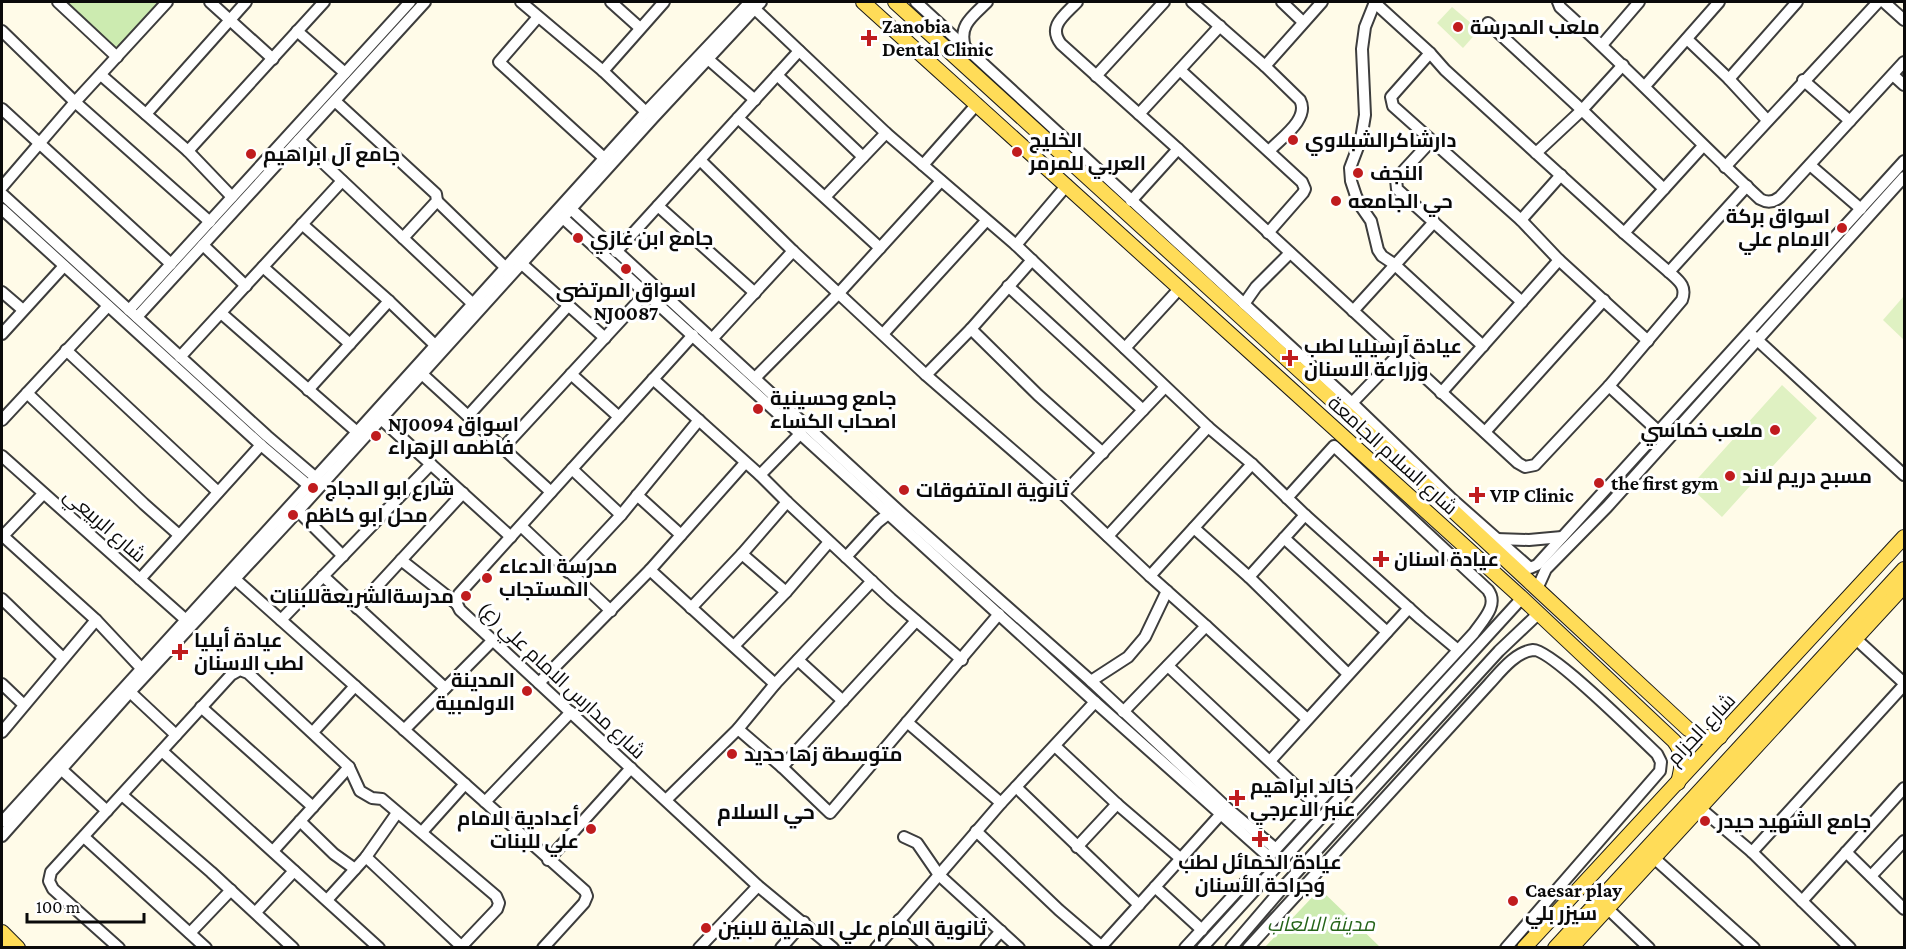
<svg xmlns="http://www.w3.org/2000/svg" width="1906" height="949" font-family="'Crimson Pro',Cairo,serif">
<style>
.green{fill:#ccebb0}
.pitch{fill:#dff1c2}
.lines{fill:none;stroke-linecap:round;stroke-linejoin:round}
.minor-casing{stroke:#3d3d3d;stroke-width:14}
.major-casing{stroke:#1b1b1b;stroke-width:16}
.minor{stroke:#fff;stroke-width:10}
.major{stroke:#ffdc58;stroke-width:14}
.poi-dot{fill:#c01c1e;stroke:#fff;stroke-width:2}
.labels{text-anchor:middle;dominant-baseline:central;stroke-width:6;stroke-linejoin:round;paint-order:stroke}
.poi-label{font-size:20px;font-weight:bold;fill:#0a0a0a;stroke:#fff;text-anchor:start}
.street-label{font-size:20px;fill:#0a0a0a;stroke:#fff}
.park-label{font-size:20px;font-style:italic;fill:#256419;stroke:#fff}
.neighbourhood-label{font-size:21px;font-weight:bold;fill:#0a0a0a;stroke:#fff}
</style>
<rect width="100%" height="100%" fill="#fffbe8"/>
<g class="green">
<path d="M62,2h107l-48,56z"/>
<path d="M1320,889l60,58h-115z"/>
</g>
<g class="pitch">
<path d="M1452,7l27,23 -16,18 -26,-25z"/>
<path d="M1904,296v44l-21,-20z"/>
<path d="M1782,385l35,33 -45,49 -3,-2 -47,52 -32,-30z"/>
</g>
<g class="lines">
<defs>
<g id="minor">
<path d="M58,2l59,55"/>
<path d="M210,2l63,57"/>
<path d="M521,2l82,69 43,41"/>
<path d="M611,2l29,26"/>
<path d="M916,2l436,401 101,97 77,68 7,-3 367,-404"/>
<path d="M1077,2c-12,13 -30,24 -16,42l117,105 340,314 7,4 10,-2 74,-79 73,-86c5,-14 -3,-19 -13,-28l78,-86"/>
<path d="M1192,2l73,64 35,34c10,19 -19,38 -31,51"/>
<path d="M1282,2l21,20"/>
<path d="M1374,2l56,51 15,17 179,163 45,39"/>
<path d="M1375,2l-10,25 -3,22 3,66 -4,24 -11,29 1,13 5,15 6,12 9,13 7,29 4,6 12,8 89,82"/>
<path d="M1558,2l2,5c69,62 132,129 200,192 7,4 14,3 20,-2l124,-135"/>
<path d="M1884,2l20,18"/>
<path d="M755,9l131,124 37,32"/>
<path d="M538,17l-39,45 105,96"/>
<path d="M1488,23l94,87 82,79"/>
<path d="M2,31l73,71 135,120"/>
<path d="M297,31l48,42"/>
<path d="M1687,39l42,40 38,41"/>
<path d="M1602,45l37,-43"/>
<path d="M965,47c-7,-22 8,-31 22,-45"/>
<path d="M1430,53l-39,44 2,9 128,114 38,40 89,81"/>
<path d="M708,59l47,41"/>
<path d="M1265,66l57,-64"/>
<path d="M1180,70l122,112 3,7 -2,4 -35,40"/>
<path d="M603,71l61,-69"/>
<path d="M101,75l87,76 44,46"/>
<path d="M777,75l86,82"/>
<path d="M1893,75l11,10"/>
<path d="M1096,76l68,-74"/>
<path d="M1729,79l68,-77"/>
<path d="M1803,80l47,41"/>
<path d="M1645,86l74,-84"/>
<path d="M335,101l101,93 1,7 -34,37"/>
<path d="M977,104l-54,61 93,80 192,182 44,37 53,51 116,104 37,31"/>
<path d="M2,109l169,155"/>
<path d="M146,114l100,-112"/>
<path d="M1139,114l81,-88"/>
<path d="M738,118l142,130"/>
<path d="M299,140l174,164"/>
<path d="M1431,141l-35,38 1,10 125,113"/>
<path d="M188,151l136,-149"/>
<path d="M1536,153l46,-43 41,-45"/>
<path d="M700,160l93,91"/>
<path d="M1810,165l51,44"/>
<path d="M1725,167l153,-165"/>
<path d="M2,187l73,-85 92,-100"/>
<path d="M2,194l265,242 48,41"/>
<path d="M825,197l61,-64"/>
<path d="M437,201l69,67"/>
<path d="M1131,201l47,-52"/>
<path d="M658,206l97,87"/>
<path d="M2,209l259,236 47,40"/>
<path d="M571,209l330,304 190,168 136,127 49,41"/>
<path d="M563,218l532,484 174,155"/>
<path d="M1521,220l40,-45"/>
<path d="M302,224l87,77 46,44"/>
<path d="M1624,233l79,-87"/>
<path d="M203,245l43,41"/>
<path d="M1016,245l51,-60"/>
<path d="M616,252l183,-201"/>
<path d="M522,264l83,74"/>
<path d="M263,267l87,77"/>
<path d="M1008,286l135,124"/>
<path d="M2,292l21,18"/>
<path d="M1244,304l12,-17 34,-34"/>
<path d="M129,310l281,-308"/>
<path d="M1353,311l81,-89"/>
<path d="M221,313l136,119"/>
<path d="M137,317l288,-315"/>
<path d="M971,329l67,66 65,58"/>
<path d="M2,334l62,-68"/>
<path d="M883,334l103,-113"/>
<path d="M693,335l-234,259 -2,10 3,6 298,276 75,62"/>
<path d="M1753,336l151,139"/>
<path d="M712,339l81,-88 133,124 137,119 87,82 56,50 -83,86"/>
<path d="M1125,348l55,-60"/>
<path d="M66,350l152,142"/>
<path d="M180,357l162,-176"/>
<path d="M422,374l129,118"/>
<path d="M571,374l48,43"/>
<path d="M926,375l45,-46 61,-69"/>
<path d="M755,378l84,-85 102,-112"/>
<path d="M653,379l107,96 27,27 104,97 71,61"/>
<path d="M1609,386l49,45"/>
<path d="M308,390l81,-89"/>
<path d="M27,393l117,111 35,31"/>
<path d="M1441,393l118,-133"/>
<path d="M1352,403l47,-49"/>
<path d="M468,416l100,-110"/>
<path d="M381,419l130,118"/>
<path d="M2,420l106,-114"/>
<path d="M1485,432l119,-132"/>
<path d="M503,448l143,-155"/>
<path d="M2,456l184,164"/>
<path d="M572,469l49,46"/>
<path d="M760,475l41,-42"/>
<path d="M1063,494l102,-107"/>
<path d="M637,495l44,40"/>
<path d="M298,511l45,45"/>
<path d="M521,526l90,85"/>
<path d="M1194,528l55,49 99,97"/>
<path d="M3,536l93,84 45,48"/>
<path d="M1108,536l100,-109"/>
<path d="M2,537l41,-43"/>
<path d="M1284,538l103,94"/>
<path d="M1496,539l33,1 33,-3"/>
<path d="M742,554l44,38"/>
<path d="M846,557l32,-35 10,-8"/>
<path d="M401,560l56,44"/>
<path d="M650,570l125,114"/>
<path d="M568,572l53,-57 78,-95"/>
<path d="M323,576l122,112"/>
<path d="M1150,576l102,-112"/>
<path d="M1249,577l56,-62"/>
<path d="M140,579l121,-134"/>
<path d="M235,579l350,312 2,5 -3,7 -41,45"/>
<path d="M1537,589l9,-20 61,-62 297,-330"/>
<path d="M2,599l61,59"/>
<path d="M357,608l106,-115"/>
<path d="M691,608l51,-54 45,-52"/>
<path d="M281,620l150,-156"/>
<path d="M1206,626l101,93"/>
<path d="M1856,639l48,44"/>
<path d="M734,646l52,-54 43,-50"/>
<path d="M798,660l45,41"/>
<path d="M1168,666l148,139"/>
<path d="M1091,681l37,-24 17,-20 22,-46"/>
<path d="M539,683l111,-113 95,-107"/>
<path d="M2,684l22,21"/>
<path d="M130,692l46,43"/>
<path d="M201,707l112,100"/>
<path d="M907,722l94,81"/>
<path d="M738,729l44,38 48,46 169,-199"/>
<path d="M404,730l89,-90"/>
<path d="M2,732l94,-112"/>
<path d="M313,732l42,-46"/>
<path d="M1055,746l62,58 63,54"/>
<path d="M162,751l217,197"/>
<path d="M1270,761l139,-153"/>
<path d="M782,767l134,-146"/>
<path d="M61,769l46,42"/>
<path d="M1016,787l123,118"/>
<path d="M122,795l89,77 82,76"/>
<path d="M666,800l72,-71 37,-45 97,-103"/>
<path d="M485,802l86,-90"/>
<path d="M1700,808l52,44 98,96"/>
<path d="M300,821l34,33 21,15"/>
<path d="M2,822l355,-390 289,-320 104,-110"/>
<path d="M976,831l83,79 42,36"/>
<path d="M422,832l43,-48"/>
<path d="M2,836l128,-144 168,-181 355,-393 108,-116"/>
<path d="M84,837l122,111"/>
<path d="M904,837l13,6 22,32 80,73"/>
<path d="M1077,847l40,-43"/>
<path d="M273,851l76,-84"/>
<path d="M1752,852l152,-167"/>
<path d="M1846,852l58,57"/>
<path d="M366,857l95,89"/>
<path d="M1654,858l100,90"/>
<path d="M548,860l83,-92"/>
<path d="M1871,876l33,-35"/>
<path d="M1155,887l47,43"/>
<path d="M327,900l39,-43 31,-44"/>
<path d="M1802,901l102,-113"/>
<path d="M1607,908l42,40"/>
<path d="M256,912l38,-41"/>
<path d="M899,920l29,28"/>
<path d="M190,933l41,-43"/>
<path d="M119,948l-66,-59 -4,-8 2,-9 180,-197 9,-5 8,3 101,94 11,24 12,7 10,1 114,97 3,7 -2,6 -37,39"/>
<path d="M699,948l59,-62"/>
<path d="M781,948l23,-26"/>
<path d="M876,948l125,-145 94,-101"/>
<path d="M986,948l15,-17"/>
<path d="M1100,948l120,-133"/>
<path d="M1185,948l289,-315c9,-13 25,-28 14,-43l-154,-144 -47,52"/>
<path d="M1202,948l320,-350"/>
<path d="M1231,948l54,-63 214,-234 39,-37"/>
<path d="M1248,948l241,-264c11,-12 26,-32 44,-34 18,-1 106,87 124,104l4,8 -1,9 -154,177"/>
</g>
<g id="major">
<path d="M863,2l659,596 152,143c11,14 8,26 4,42"/>
<path d="M895,2l541,493 252,234 15,8h17"/>
<path d="M2,932l16,16"/>
<path d="M2,947v1"/>
<path d="M1524,948l380,-411"/>
<path d="M1555,948l349,-379"/>
<path d="M1571,948l333,-362"/>
</g>
</defs>
<use href="#minor" class="minor-casing"/>
<use href="#major" class="major-casing"/>
<use href="#minor" class="minor"/>
<use href="#major" class="major"/>
</g>
<g class="poi-dot">
<circle cx="1458" cy="27" r="6"/>
<path d="M866 29h6v6h6v6h-6v6h-6v-6h-6v-6h6z"/>
<circle cx="1293" cy="140" r="6"/>
<circle cx="1017" cy="152" r="6"/>
<circle cx="251" cy="154" r="6"/>
<circle cx="1358" cy="173" r="6"/>
<circle cx="1336" cy="201" r="6"/>
<circle cx="1842" cy="228" r="6"/>
<circle cx="578" cy="238" r="6"/>
<circle cx="626" cy="269" r="6"/>
<path d="M1287 349h6v6h6v6h-6v6h-6v-6h-6v-6h6z"/>
<circle cx="758" cy="409" r="6"/>
<circle cx="1775" cy="430" r="6"/>
<circle cx="376" cy="436" r="6"/>
<circle cx="1730" cy="476" r="6"/>
<circle cx="1599" cy="483" r="6"/>
<circle cx="313" cy="488" r="6"/>
<circle cx="904" cy="490" r="6"/>
<path d="M1474 486h6v6h6v6h-6v6h-6v-6h-6v-6h6z"/>
<circle cx="293" cy="515" r="6"/>
<path d="M1378 550h6v6h6v6h-6v6h-6v-6h-6v-6h6z"/>
<circle cx="487" cy="578" r="6"/>
<circle cx="466" cy="596" r="6"/>
<path d="M177 643h6v6h6v6h-6v6h-6v-6h-6v-6h6z"/>
<circle cx="527" cy="691" r="6"/>
<circle cx="732" cy="754" r="6"/>
<path d="M1234 789h6v6h6v6h-6v6h-6v-6h-6v-6h6z"/>
<circle cx="1705" cy="821" r="6"/>
<circle cx="591" cy="829" r="6"/>
<path d="M1257 830h6v6h6v6h-6v6h-6v-6h-6v-6h6z"/>
<circle cx="1513" cy="901" r="6"/>
<circle cx="706" cy="928" r="6"/>
</g>
<g class="labels">
<g class="poi-label">
<text x="882" y="26">Zanobia<tspan x="882" dy="23">Dental Clinic</tspan></text>
<text x="1470" y="27">ملعب المدرسة</text>
<text x="1029" y="140">الخليج<tspan x="1029" dy="23">العربي للمرمر</tspan></text>
<text x="1305" y="140">دارشاكرالشبلاوي</text>
<text x="263" y="154">جامع آل ابراهيم</text>
<text x="1370" y="173">النجف</text>
<text x="1348" y="201">حي الجامعه</text>
<text x="1830" y="216" text-anchor="end">اسواق بركة<tspan x="1830" dy="23">الامام علي</tspan></text>
<text x="590" y="238">جامع ابن غازي</text>
<text x="626" y="290" text-anchor="middle">اسواق المرتضى<tspan x="626" dy="23">NJ0087</tspan></text>
<text x="1304" y="346">عيادة آرسيليا لطب<tspan x="1304" dy="23">وزراعة الاسنان</tspan></text>
<text x="770" y="398">جامع وحسينية<tspan x="770" dy="23">اصحاب الكساء</tspan></text>
<text x="388" y="424">NJ0094 اسواق<tspan x="388" dy="23">فاطمه الزهراء</tspan></text>
<text x="1763" y="430" text-anchor="end">ملعب خماسي</text>
<text x="1742" y="476">مسبح دريم لاند</text>
<text x="1611" y="483">the first gym</text>
<text x="325" y="488">شارع ابو الدجاج</text>
<text x="916" y="490">ثانوية المتفوقات</text>
<text x="1490" y="495">VIP Clinic</text>
<text x="305" y="515">محل ابو كاظم</text>
<text x="1394" y="559">عيادة اسنان</text>
<text x="499" y="566">مدرسة الدعاء<tspan x="499" dy="23">المستجاب</tspan></text>
<text x="454" y="596" text-anchor="end">مدرسةالشريعةللبنات</text>
<text x="194" y="640">عيادة أيليا<tspan x="194" dy="23">لطب الاسنان</tspan></text>
<text x="515" y="680" text-anchor="end">المدينة<tspan x="515" dy="23">الاولمبية</tspan></text>
<text x="744" y="754">متوسطة زها حديد</text>
<text x="1250" y="786">خالد ابراهيم<tspan x="1250" dy="23">عنبر الاعرجي</tspan></text>
<text x="579" y="818" text-anchor="end">أعدادية الامام<tspan x="579" dy="23">علي للبنات</tspan></text>
<text x="1717" y="821">جامع الشهيد حيدر</text>
<text x="1260" y="862" text-anchor="middle">عيادة الخمائل لطب<tspan x="1260" dy="23">وجراحة الأسنان</tspan></text>
<text x="1525" y="890">Caesar play<tspan x="1525" dy="23">سيزر بلي</tspan></text>
<text x="718" y="928">ثانوية الامام علي الاهلية للبنين</text>
</g>
<g class="street-label">
<text transform="translate(1393 455) rotate(42)">شارع السلام الجامعة</text>
<text transform="translate(105 525) rotate(41)">شارع الربيعي</text>
<text transform="translate(562 680) rotate(43)">شارع مدارس الامام علي (ع)</text>
<text transform="translate(1701 729) rotate(-47)">شارع الحزام</text>
</g>
<g class="park-label">
<text x="1321" y="924">مدينة الالعاب</text>
</g>
<g class="neighbourhood-label">
<text x="766" y="812">حي السلام</text>
</g>
</g>
<rect width="1906" height="949" fill="none" stroke="#0a0a0a" stroke-width="6"/>
<path d="M27 913v9h117v-9" fill="none" stroke="#0a0a0a" stroke-width="3"/>
<text x="36" y="913" font-size="18" fill="#0a0a0a" stroke="#ffffff" stroke-width="4.5" paint-order="stroke">100 m</text>
</svg>
